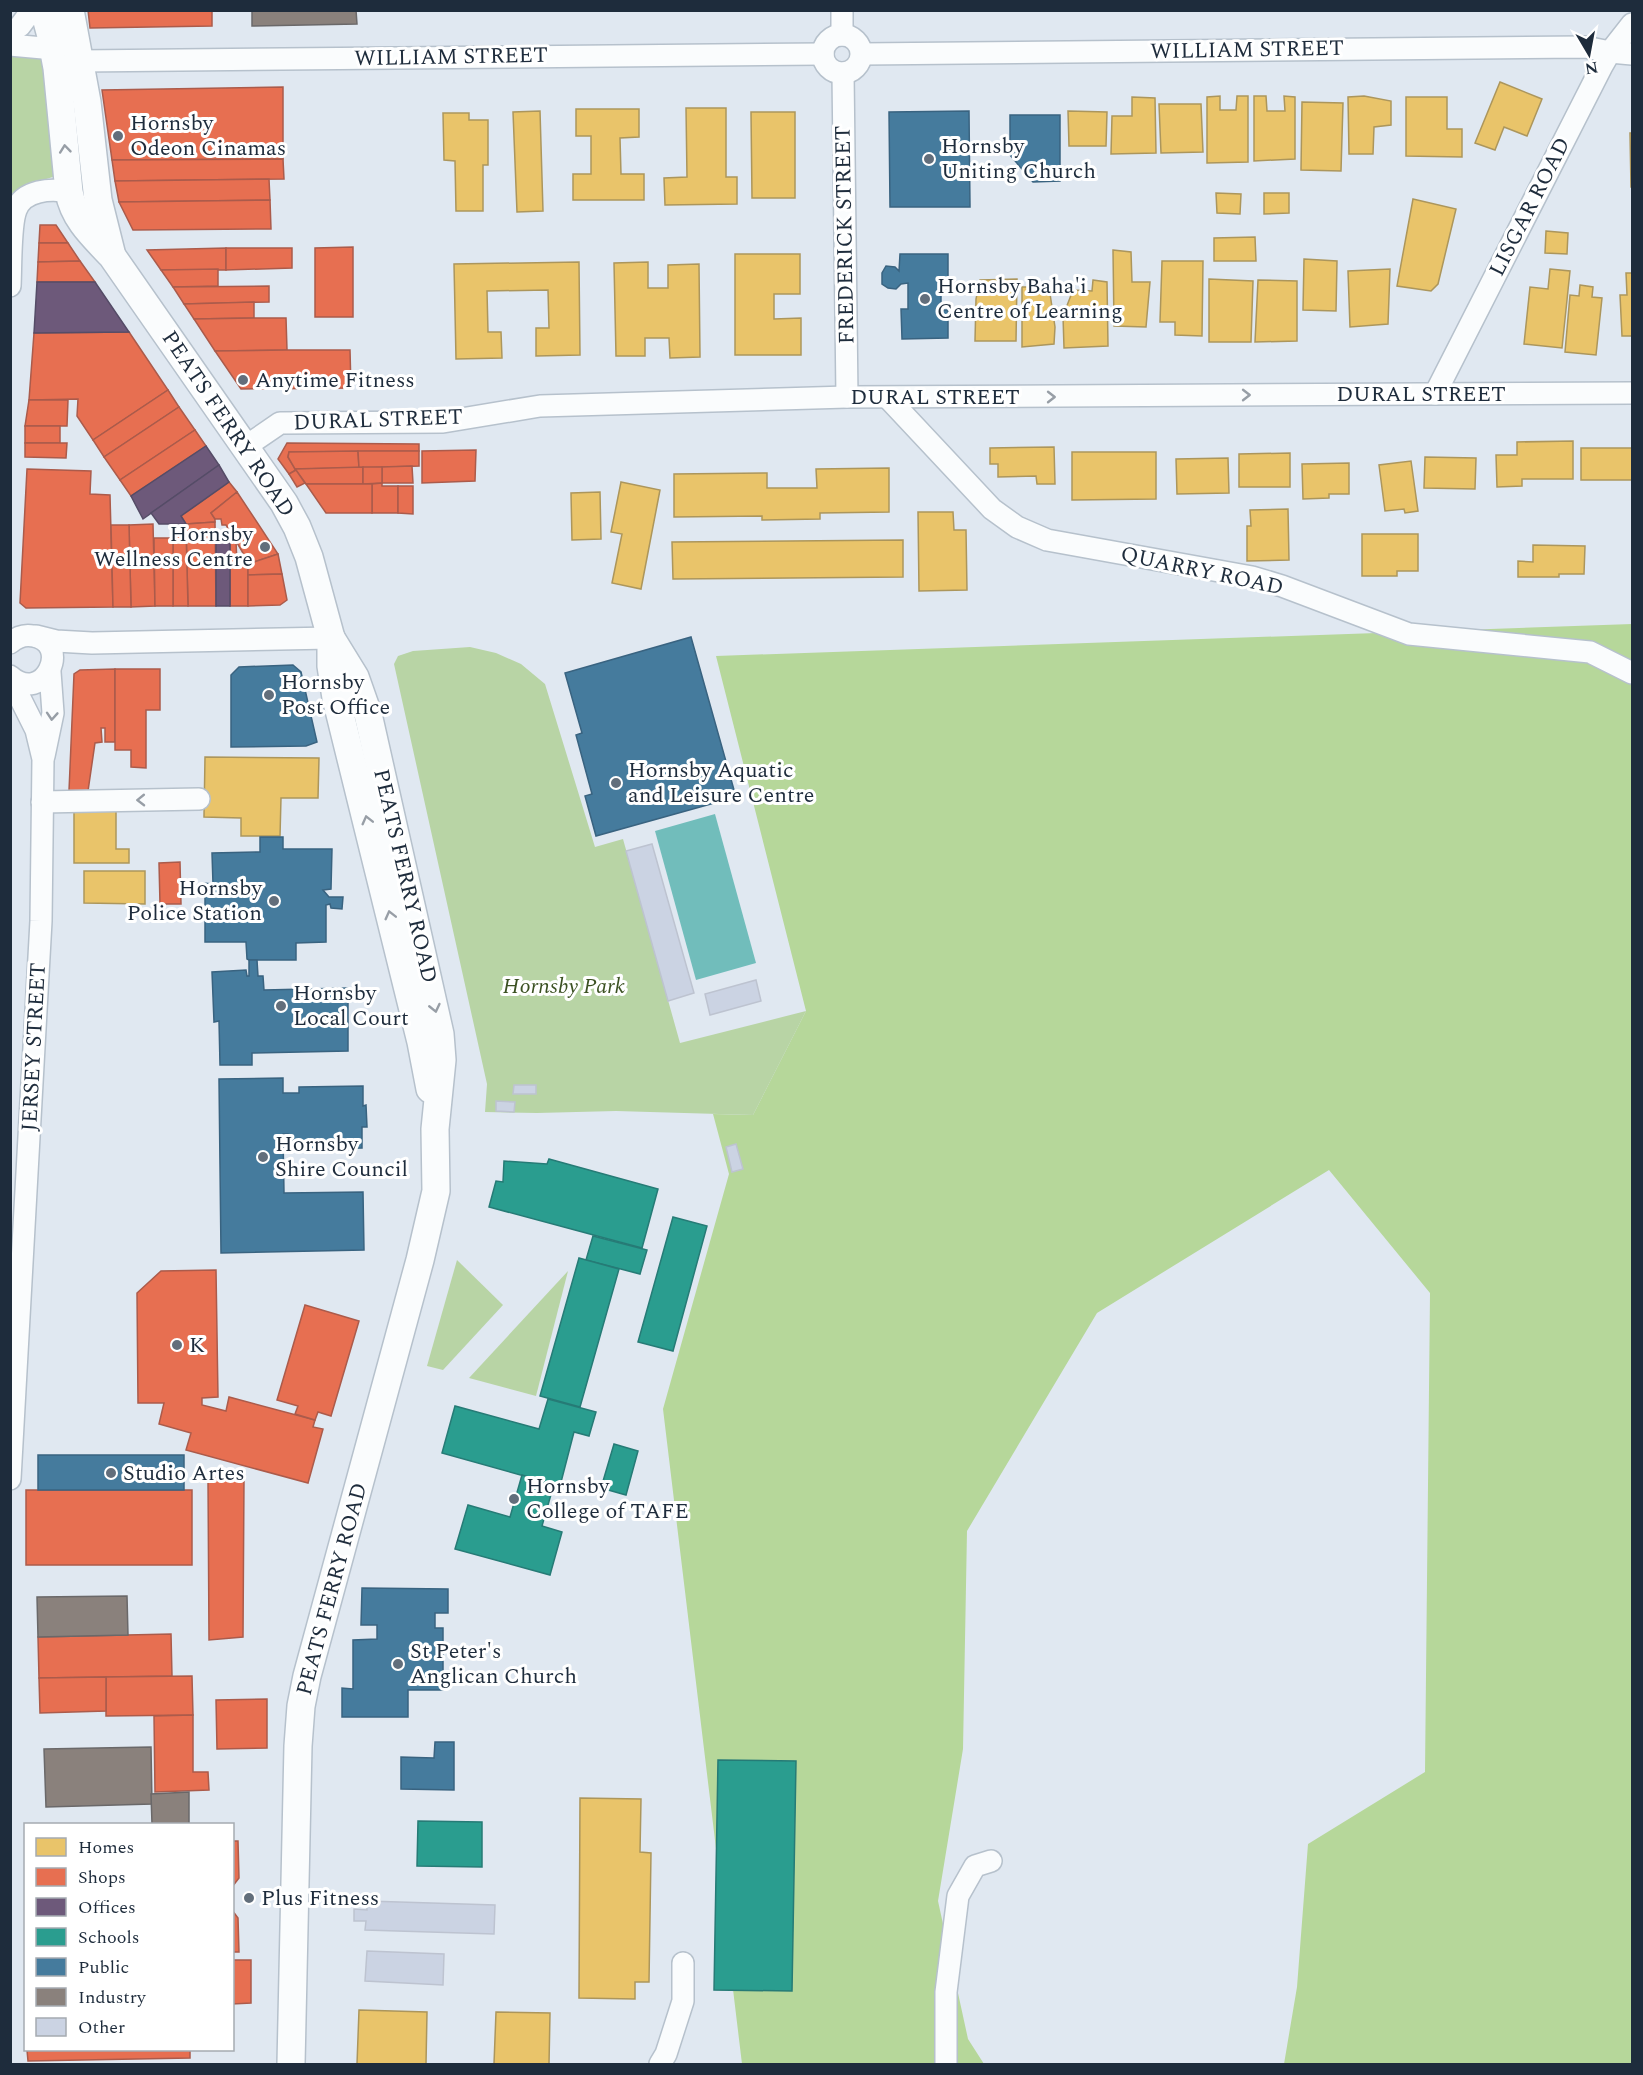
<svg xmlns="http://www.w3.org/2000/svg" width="1643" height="2075" font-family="Spectral,serif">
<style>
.green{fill:#b8d4a5}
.forest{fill:#b6d79a}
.water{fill:#71bdbb}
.homes{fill:#e9c46a;stroke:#ac965c;stroke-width:1.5}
.shops{fill:#e76f51;stroke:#ab5b4b;stroke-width:1.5}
.offices{fill:#6d597a;stroke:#554c67;stroke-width:1.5}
.schools{fill:#2a9d8f;stroke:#267b76;stroke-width:1.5}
.public{fill:#457b9d;stroke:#396380;stroke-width:1.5}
.industry{fill:#8a817c;stroke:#6a6869;stroke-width:1.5}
.building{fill:#cbd3e3;stroke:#bdc3d0;stroke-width:1.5}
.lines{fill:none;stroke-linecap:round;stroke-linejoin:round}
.minor-casing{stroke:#b6c1cc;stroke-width:24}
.major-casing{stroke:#b6c1cc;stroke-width:30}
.minor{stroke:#fafcfd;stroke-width:21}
.major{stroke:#fafcfd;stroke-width:27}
.oneway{stroke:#979ea6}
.poi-dot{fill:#626e7b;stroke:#fff;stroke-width:2}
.labels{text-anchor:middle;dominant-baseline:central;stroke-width:6;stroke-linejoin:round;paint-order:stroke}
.street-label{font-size:22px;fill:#1e2c3c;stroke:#fff}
.poi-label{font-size:22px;fill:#1e2c3c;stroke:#fff;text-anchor:start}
.park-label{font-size:22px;font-style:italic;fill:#3b5122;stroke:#fff}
</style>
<rect width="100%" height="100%" fill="#e0e8f1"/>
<g class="green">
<path d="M11,56l35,2 10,117c-9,6 -20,4 -30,9 -7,3 -10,10 -15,14z"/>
<path d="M470,647l26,6 25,11 24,20 50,163 28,-8 57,204 126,-32 -53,104 -137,-4 -79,2 -52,-1 2,-28 -93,-420 4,-8 15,-5z"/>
<path d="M457,1260l46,45 -60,65 -16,-4z"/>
<path d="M568,1271l-32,125 -67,-18z"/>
</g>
<path class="forest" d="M1632,624v1440h-348l13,-77 11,-143 117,-72 5,-479 -101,-123 -232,143 -130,218 -4,218 -25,152 30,138 16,25h-242l-79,-655 66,-235 -16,-60 40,1 53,-104 -90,-355z"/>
<path class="water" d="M715,814l41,149 -60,17 -41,-149z"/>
<g class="homes">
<path d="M1500,82l42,17 -15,37 -23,-9 -9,23 -20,-7z"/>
<path d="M1220,96v14h16l1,-14h11v66l-41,1v-66z"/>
<path d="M1254,96h12l1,15h18l-1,-15 11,1v62l-41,2z"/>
<path d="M1364,96l27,5v24l-17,2 -1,27h-24l-1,-57z"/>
<path d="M1132,97l23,1 1,55 -45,1 1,-38h20z"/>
<path d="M1406,97h41v32h15v28l-56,-1z"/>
<path d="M1302,102l41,1 -2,68 -40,-1z"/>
<path d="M1159,104h42l2,48 -42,1z"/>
<path d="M686,108h40v69h11v27l-72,1 -1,-27 23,-1z"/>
<path d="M576,109h63v28l-19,1 1,36h23v26h-71v-26h18v-38h-15z"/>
<path d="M540,111l3,100 -26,1 -4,-100z"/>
<path d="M1068,111l39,1 -1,34h-37z"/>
<path d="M751,112h44v86h-43z"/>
<path d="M443,113h26v7h19v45h-5v46h-27l-1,-50 -11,-1z"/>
<path d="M1630,133h2v54h-1z"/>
<path d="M1216,193l25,1 -1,20 -23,-1z"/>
<path d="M1264,193h25v20l-25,1z"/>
<path d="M1413,199l43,10 -18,75 -7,7 -34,-5z"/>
<path d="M1546,231l22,2 -1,21 -22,-1z"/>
<path d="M1255,237l1,24h-42v-23z"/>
<path d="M1113,250l18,2 1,30h18l-4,45 -32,-1z"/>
<path d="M735,254h65v40h-26v25l27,-1v37h-66z"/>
<path d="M1304,259l33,2 -1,50 -33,-1z"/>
<path d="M1162,261h41l-1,75 -27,-1v-13h-15z"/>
<path d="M579,262l1,93 -44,1v-28h13l-1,-38 -61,1 1,41h13l1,26 -46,1 -2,-95z"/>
<path d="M648,262v26h20v-23l31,-1 1,93 -30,1 -1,-20h-24v18h-29l-2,-93z"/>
<path d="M1390,269l-2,55 -38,3 -2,-56z"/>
<path d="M1550,269l20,2 -8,77 -38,-4 6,-57 18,2z"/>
<path d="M1626,273h6v63h-10l-2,-41h7z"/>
<path d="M1017,279l-1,62h-41l1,-42 4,-19z"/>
<path d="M1209,279l44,2 -2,61h-42z"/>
<path d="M1093,280l14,2 1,64 -44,2 -1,-32 10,-26 19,1z"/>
<path d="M1258,280l39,1v60l-42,1z"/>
<path d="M1580,285l13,2 -1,10 10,1 -6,57 -31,-3 5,-57 9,1z"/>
<path d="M1022,287h27l6,40 -1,17 -32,3z"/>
<path d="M1573,441v38h-51v7l-25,1 -1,-32h21v-13z"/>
<path d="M1054,447l1,37h-18l-1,-8 -38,1v-13h-8v-16z"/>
<rect x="1581" y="448" width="51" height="32"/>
<path d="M1072,452h84v47l-84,1z"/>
<path d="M1290,453v34h-51v-33z"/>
<path d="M1425,457l51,1 -1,31 -51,-1z"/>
<path d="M1228,458l1,35 -52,1 -1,-35z"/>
<path d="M1411,461l7,50 -13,2 -1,-4 -19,2 -6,-46z"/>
<path d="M1349,463v31h-20v4l-26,1 -1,-35z"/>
<path d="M889,468v44l-69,1v6l-58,1v-4l-88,1v-43l93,-1v15h50l-1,-19z"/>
<path d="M621,482l39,8 -19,99 -29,-6 10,-49 -11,-2z"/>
<path d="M600,492l1,47 -29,1 -1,-47z"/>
<path d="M1288,509l1,51 -42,1v-35h4l-1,-16z"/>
<path d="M918,512h35l1,18h12l1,60 -48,1z"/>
<path d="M1362,534h56v37h-21v5h-35z"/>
<path d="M903,540v37l-230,2 -1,-37z"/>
<path d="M1533,545l52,1 -1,28h-25v3h-41v-16l15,1z"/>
<path d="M205,757l114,1 -1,40h-37l-1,38h-39v-18l-37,-1z"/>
<path d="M74,806h42v43h13v14h-55z"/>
<path d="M84,871h61v33l-61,-1z"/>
<path d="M580,1798l61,1 -1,53 11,1 -2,129h-14v17l-56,-1z"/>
<path d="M359,2010l68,2 -1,52h-69z"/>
<path d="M496,2012l54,1 -1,51h-55z"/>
</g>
<g class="shops">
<path d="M88,10h124v16l-122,2z"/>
<path d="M283,87v72l-171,1 -10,-70z"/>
<path d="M283,159l1,20 -169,2 -3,-21z"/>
<path d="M269,179l1,21 -151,2 -4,-21z"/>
<path d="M270,200l1,29 -138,1 -14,-28z"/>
<path d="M40,225h16l12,18h-29z"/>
<path d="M39,243h29l12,18 -42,1z"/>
<path d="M353,247v70h-38v-69z"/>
<path d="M226,248v22h-65l-14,-20z"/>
<path d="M226,248h66v20l-66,2z"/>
<path d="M80,261l15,21h-58l1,-20z"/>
<path d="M218,269v17l-45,1 -12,-17z"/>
<path d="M269,286v16l-85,2 -11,-17z"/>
<path d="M254,302v16l-60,1 -10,-15z"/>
<path d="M254,318h32l1,32 -72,1 -21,-32z"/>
<path d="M129,332l39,58 -75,50 -16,-24 1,-17 -49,1 5,-67z"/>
<path d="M287,350h63l1,38 -110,1 -26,-38z"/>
<path d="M168,390l11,17 -75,50 -11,-17z"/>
<path d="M29,400h39l-1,26h-42z"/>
<path d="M179,407l16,23 -75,50 -16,-23z"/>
<rect x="25" y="426" width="35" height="17"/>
<path d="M195,430l11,16 -75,50 -11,-16z"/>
<path d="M25,443h42l-1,15 -41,-1z"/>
<path d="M287,443l132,1v7l-130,1 -1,5 8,13 -7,4 -11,-15z"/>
<path d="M476,450l-1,31 -53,2v-32z"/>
<path d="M358,451l1,17 -64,1 -7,-12 1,-5z"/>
<path d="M358,451h61v15l-60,2z"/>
<path d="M412,466l1,17h-31v-16z"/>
<path d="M363,467v17h-57l-11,-15z"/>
<path d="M363,467h19v16l-19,1z"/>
<path d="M27,469l64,2 -1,23 20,1 3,112 -87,1 -6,-5z"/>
<path d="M296,470l9,13 -8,4 -8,-13z"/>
<path d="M229,482l8,10 -26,21 4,6v3l-29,2 -5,-8z"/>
<path d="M382,483v3h16v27h-26v-29z"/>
<path d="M306,484h66v29h-46z"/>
<path d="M398,486h15v28l-15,-1z"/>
<path d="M237,492l41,62 -30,10h-5v-11l-7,-12 -10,-16h-4l-1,-6h-6l-4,-6z"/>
<path d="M215,522l1,84h-28l-2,-82z"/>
<path d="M153,524l2,82 -24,1 -2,-82z"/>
<path d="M111,525h18l2,82h-18z"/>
<path d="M173,530h13l2,76h-15z"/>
<path d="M154,538h19v68h-18z"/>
<path d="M230,541h6l1,23h11v42h-18z"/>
<path d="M278,554l4,20 -34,1v-11z"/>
<path d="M282,574l5,26 -7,5 -32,1v-31z"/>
<path d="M115,669v73h-10v-14h-4l1,14 -7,1 -7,48h-19l5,-117 6,-4z"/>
<path d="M115,669h45v41h-14v58l-15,-1v-17h-16z"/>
<path d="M180,862l1,42h-21l-1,-41z"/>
<path d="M216,1270l2,127 -16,1v7l24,6 3,-14 86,23 -2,7 10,2 -15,54 -122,-33 5,-17 -32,-9 5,-21h-26l-1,-110 24,-22z"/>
<path d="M305,1305l54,16 -28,95 -13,-4 -3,8 -20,-6 3,-8 -21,-6z"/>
<path d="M208,1478h36l-1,159 -34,3z"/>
<rect x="26" y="1490" width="166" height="75"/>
<path d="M171,1634l1,42 -133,2 -1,-41z"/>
<path d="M192,1676l1,39 -87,1v-39z"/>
<path d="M106,1677v34l-66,2 -1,-35z"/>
<path d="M267,1699v49l-50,1 -1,-49z"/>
<path d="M193,1715v57h15l1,18 -54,2 -1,-76z"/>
<path d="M232,1841h6l1,37 -7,9z"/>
<path d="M232,1910l6,8 1,34h-7z"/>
<path d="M232,1960h19v43l-19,1z"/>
<path d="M27,2050h163v8l-162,3z"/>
</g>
<g class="offices">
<path d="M37,282h58l34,50 -95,1z"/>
<path d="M206,446l13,19 -76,54 -12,-23z"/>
<path d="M219,465l10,17 -48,34 5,8h-27l-8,-11z"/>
<rect x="216" y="543" width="14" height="63"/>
</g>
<g class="schools">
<path d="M549,1159l109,30 -16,59 -153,-41 7,-26 7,1 1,-21 43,3z"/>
<path d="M673,1217l34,9 -34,125 -35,-9z"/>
<path d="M593,1236l54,14 -7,24 -54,-14z"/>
<path d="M579,1258l40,11 -39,138 -40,-11z"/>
<path d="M548,1399l48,13 -7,24 -15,-4 -14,54 -118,-33 13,-47 84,23z"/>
<path d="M614,1444l24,7 -12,44 -25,-7z"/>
<path d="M522,1475l32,9 -12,42 20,6 -12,43 -95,-26 13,-44 42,12z"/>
<path d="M718,1760l78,1 -4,230 -78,-1z"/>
<path d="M418,1821l64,1v45l-65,-1z"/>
</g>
<g class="public">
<path d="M969,111l1,96h-80l-1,-95z"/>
<path d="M1010,115h50v66l-27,1 -23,-27z"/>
<path d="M900,254h48v27h-7v29h7v28l-46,1 -1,-30h7v-26l-7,1 -5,5 -8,-1 -6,-4v-11l4,-7 9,1 4,4z"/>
<path d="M691,637l45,160 -140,39 -11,-40 7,-2 -16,-59 6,-2 -17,-60z"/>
<path d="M293,665l8,7 16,70 -11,4 -75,1v-72l8,-8z"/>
<path d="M260,837h23v12h49l-1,40 -8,1 6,7h14l-1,12 -11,-1 -1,-4 -4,1v37l-30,1v17h-47l-2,-1 -1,-17h-41v-46l-4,-2 2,-11 10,1 -1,-31 48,-1z"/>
<path d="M249,960h8l1,16h5l1,14 84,-2v63l-96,2v12h-32l-1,-44 -5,1 -2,-50 34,-2 1,6h2z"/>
<path d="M283,1078v15h16v-6l64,-1v20l3,-1 1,22h-5v21l-62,1 -1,-9h-11v-6h-5l1,59 79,-1 1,58 -143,3 -2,-174z"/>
<rect x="38" y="1455" width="146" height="35"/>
<path d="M362,1588l86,1v24h-13v15h8v62h-35v27h-66v-29l11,1v-49l24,-1v-14h-16z"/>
<path d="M435,1742h19v48l-53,-1v-32l33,1z"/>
</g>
<g class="industry">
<path d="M252,10h104l1,14 -105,2z"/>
<path d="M127,1596l1,39 -90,2 -1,-40z"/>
<path d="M151,1747l1,57 -106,3 -2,-58z"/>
<path d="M189,1792v32h-37l-1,-30z"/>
</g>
<g class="building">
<path d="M652,844l42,149 -26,8 -42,-150z"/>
<path d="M756,980l5,21 -51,14 -5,-21z"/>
<path d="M514,1085h22v9h-23z"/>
<path d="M496,1101l19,1 -1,10 -18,-1z"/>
<path d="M736,1144l7,25 -11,3 -6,-25z"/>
<path d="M367,1901l128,4 -1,29 -129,-4 1,-9h-12v-12l13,1z"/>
<path d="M367,1951l77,3 -1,31 -78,-4z"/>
</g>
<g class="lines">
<defs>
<g id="minor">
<path d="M842,10v25"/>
<path d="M10,33l10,-7 12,-16"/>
<circle cx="842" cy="54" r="19"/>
<path d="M10,45l44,4"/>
<path d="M862,54l723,-7 25,5 22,2"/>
<path d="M79,61l744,-7"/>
<path d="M843,73l4,324"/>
<path d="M10,286c1,-18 0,-61 6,-76 7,-20 35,-22 53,-18"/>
<path d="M1435,394l167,-328 8,-14 22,-28"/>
<path d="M888,398l104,111 25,18 30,13 205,37 30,9 127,48 181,18 42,21"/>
<path d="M245,447l35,-24 163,-1 97,-16 307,-9 785,-4"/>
<path d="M36,636l20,5 36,2 239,-5"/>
<path d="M10,643c7,-6 14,-9 23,-7 40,7 11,70 -23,40"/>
<path d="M10,678l26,52 7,29 -2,162 -31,558"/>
<path d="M44,756l9,-43 -3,-41"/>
<path d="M42,802l157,-3"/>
<path d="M660,2064l6,-10 17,-53v-38"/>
<path d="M946,2064v-72l12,-96 17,-30 16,-5"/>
</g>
<g id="major">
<path d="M44,10l7,26 6,32 12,124c5,27 24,44 43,64l172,247 13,24 12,30 22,81v28l5,32 85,344 9,47"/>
<path d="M70,10l17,92 11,98 13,52"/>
<path d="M291,2064l7,-318 3,-40 6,-30 113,-416 16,-69 -1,-62 7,-69 -2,-26 -72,-320 -13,-37 -24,-39"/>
</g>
</defs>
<use href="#minor" class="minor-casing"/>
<use href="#major" class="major-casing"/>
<use href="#minor" class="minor"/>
<use href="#major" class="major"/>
</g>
<defs><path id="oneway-chevron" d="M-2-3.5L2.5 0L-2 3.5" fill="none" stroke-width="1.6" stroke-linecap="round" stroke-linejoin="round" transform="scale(1.5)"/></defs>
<g class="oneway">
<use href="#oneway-chevron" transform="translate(65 149) rotate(-96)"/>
<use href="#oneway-chevron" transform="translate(1246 395)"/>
<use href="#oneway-chevron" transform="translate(1051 397)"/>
<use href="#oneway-chevron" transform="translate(52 716) rotate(94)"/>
<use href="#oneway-chevron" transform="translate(141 800) rotate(179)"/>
<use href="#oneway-chevron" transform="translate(367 820) rotate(-104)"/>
<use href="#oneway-chevron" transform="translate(390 915) rotate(-104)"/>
<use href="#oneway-chevron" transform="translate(435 1008) rotate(77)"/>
</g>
<g class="poi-dot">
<circle cx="118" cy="136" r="6"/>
<circle cx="929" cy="159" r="6"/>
<circle cx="925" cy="299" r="6"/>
<circle cx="243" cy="380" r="6"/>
<circle cx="265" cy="547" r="6"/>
<circle cx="269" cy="695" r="6"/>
<circle cx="616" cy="783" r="6"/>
<circle cx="274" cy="901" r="6"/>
<circle cx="281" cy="1006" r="6"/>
<circle cx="263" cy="1157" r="6"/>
<circle cx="177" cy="1345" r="6"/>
<circle cx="111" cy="1473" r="6"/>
<circle cx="514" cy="1499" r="6"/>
<circle cx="398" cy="1664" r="6"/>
<circle cx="249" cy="1898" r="6"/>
</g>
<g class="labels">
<g class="street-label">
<text transform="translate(1247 50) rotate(-1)">WILLIAM STREET</text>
<text transform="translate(451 57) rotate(-1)">WILLIAM STREET</text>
<text transform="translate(1530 207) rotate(-63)">LISGAR ROAD</text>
<text transform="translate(845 235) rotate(-91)">FREDERICK STREET</text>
<text x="1421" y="394">DURAL STREET</text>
<text x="935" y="397">DURAL STREET</text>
<text transform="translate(378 420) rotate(-2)">DURAL STREET</text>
<text transform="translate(228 424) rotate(56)">PEATS FERRY ROAD</text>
<text transform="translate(1202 571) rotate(12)">QUARRY ROAD</text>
<text transform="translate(405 876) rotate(77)">PEATS FERRY ROAD</text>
<text transform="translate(34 1047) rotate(-87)">JERSEY STREET</text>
<text transform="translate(332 1589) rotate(-75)">PEATS FERRY ROAD</text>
</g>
<g class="poi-label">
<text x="130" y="123">Hornsby<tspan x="130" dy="25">Odeon Cinamas</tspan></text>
<text x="941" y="146">Hornsby<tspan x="941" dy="25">Uniting Church</tspan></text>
<text x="937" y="286">Hornsby Baha'i<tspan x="937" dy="25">Centre of Learning</tspan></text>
<text x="255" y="380">Anytime Fitness</text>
<text x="253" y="534" text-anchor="end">Hornsby<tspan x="253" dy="25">Wellness Centre</tspan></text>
<text x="281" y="682">Hornsby<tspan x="281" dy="25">Post Office</tspan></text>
<text x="628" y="770">Hornsby Aquatic<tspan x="628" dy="25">and Leisure Centre</tspan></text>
<text x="262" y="888" text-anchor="end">Hornsby<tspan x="262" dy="25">Police Station</tspan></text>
<text x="293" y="993">Hornsby<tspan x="293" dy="25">Local Court</tspan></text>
<text x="275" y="1144">Hornsby<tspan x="275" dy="25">Shire Council</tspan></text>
<text x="189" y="1345">K</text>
<text x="123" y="1473">Studio Artes</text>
<text x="526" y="1486">Hornsby<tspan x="526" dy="25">College of TAFE</tspan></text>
<text x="410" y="1651">St Peter's<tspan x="410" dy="25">Anglican Church</tspan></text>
<text x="261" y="1898">Plus Fitness</text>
</g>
<g class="park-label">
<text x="564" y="986">Hornsby Park</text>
</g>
</g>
<rect width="1643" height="2075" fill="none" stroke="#1e2c3c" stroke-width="24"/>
<rect x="24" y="1823" width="210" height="228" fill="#ffffff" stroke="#a5abb1" stroke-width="1.5"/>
<rect x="36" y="1838" width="30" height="18" fill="#e9c46a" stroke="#a5abb1" stroke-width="1.5"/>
<text x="78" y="1853" font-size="18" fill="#1e2c3c">Homes</text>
<rect x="36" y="1868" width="30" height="18" fill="#e76f51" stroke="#a5abb1" stroke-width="1.5"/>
<text x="78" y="1883" font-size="18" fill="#1e2c3c">Shops</text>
<rect x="36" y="1898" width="30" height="18" fill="#6d597a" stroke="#a5abb1" stroke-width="1.5"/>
<text x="78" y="1913" font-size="18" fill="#1e2c3c">Offices</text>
<rect x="36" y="1928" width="30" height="18" fill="#2a9d8f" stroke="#a5abb1" stroke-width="1.5"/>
<text x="78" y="1943" font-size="18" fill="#1e2c3c">Schools</text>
<rect x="36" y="1958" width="30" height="18" fill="#457b9d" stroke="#a5abb1" stroke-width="1.5"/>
<text x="78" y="1973" font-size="18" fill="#1e2c3c">Public</text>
<rect x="36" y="1988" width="30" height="18" fill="#8a817c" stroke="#a5abb1" stroke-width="1.5"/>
<text x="78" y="2003" font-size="18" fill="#1e2c3c">Industry</text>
<rect x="36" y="2018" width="30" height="18" fill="#cbd3e3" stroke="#a5abb1" stroke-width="1.5"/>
<text x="78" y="2033" font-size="18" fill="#1e2c3c">Other</text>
<g transform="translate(1589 54) rotate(170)" stroke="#ffffff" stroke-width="4.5" paint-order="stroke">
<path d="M0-4.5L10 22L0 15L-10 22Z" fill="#1e2c3c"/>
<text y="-9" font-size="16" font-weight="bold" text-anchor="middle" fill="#1e2c3c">N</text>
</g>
</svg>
